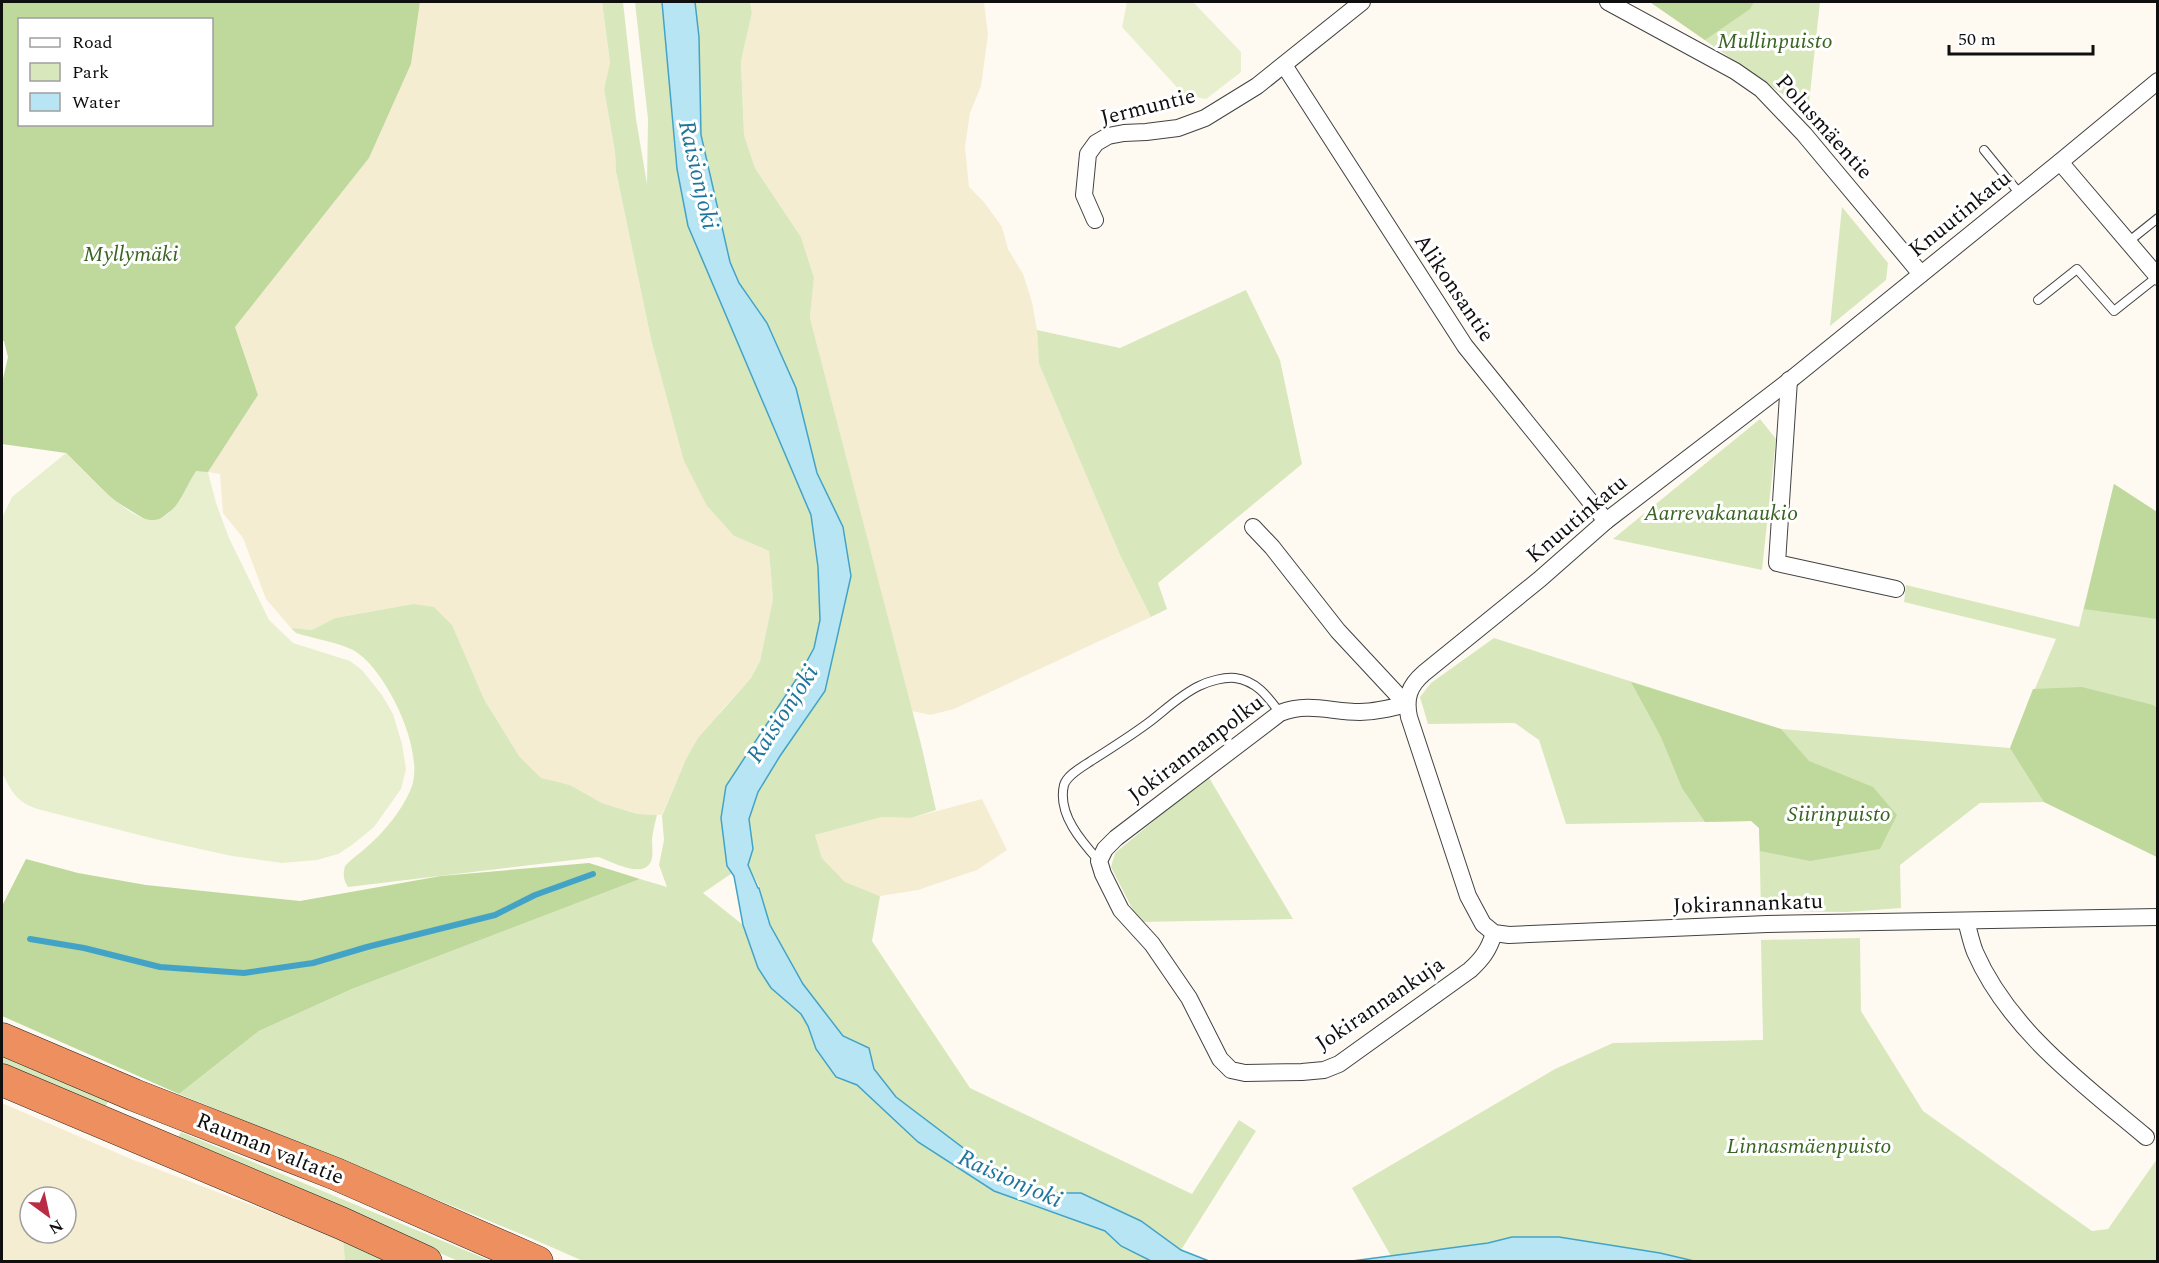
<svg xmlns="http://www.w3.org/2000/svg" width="2159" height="1263" font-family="Spectral,serif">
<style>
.farmland{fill:#f4edd2;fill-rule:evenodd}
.green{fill:#d8e8bc}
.forest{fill:#bfd89c;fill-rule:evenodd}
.pitch{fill:#e8efce}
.water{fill:#b8e5f4;stroke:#43a3c7;stroke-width:1.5}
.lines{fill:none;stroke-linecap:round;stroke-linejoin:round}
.stream{stroke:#43a3c7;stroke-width:6}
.service-casing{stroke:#424242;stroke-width:10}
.minor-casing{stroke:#424242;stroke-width:18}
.motorway-casing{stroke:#202020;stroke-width:33}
.service{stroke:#fff;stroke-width:8}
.minor{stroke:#fff;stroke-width:16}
.motorway{stroke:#ee8f60;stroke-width:32}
.labels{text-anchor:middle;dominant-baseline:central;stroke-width:6;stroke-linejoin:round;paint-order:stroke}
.park-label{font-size:22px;font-style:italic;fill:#386522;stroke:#fff}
.street-label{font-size:22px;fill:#0f0f0f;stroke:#fff}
.water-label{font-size:24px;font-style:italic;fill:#1d759c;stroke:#fff}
</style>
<rect width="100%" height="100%" fill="#fefaf2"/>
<g class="farmland">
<path d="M420,2h182l8,62 -6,25 11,65 1,19 35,166 56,167 27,30 35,15 4,48 -13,62 -9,17 -29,32 -36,49 -24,56 -25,-1 -35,-11 -32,-18 -29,-6 -22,-23 -35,-57 -32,-73 -39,-22 -78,14 -23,12 -21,-2 -25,-29 -23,-61 -20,-25 -3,-39 -12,-2 50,-77 -23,-68 134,-169 42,-94z"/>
<path d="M750,2h234l4,33 -7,51 -11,27 -5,34 4,40 15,15 18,25 6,22 15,25 9,28 5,28 2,34 81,191 31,62 -197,92 -24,6 -18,-4 -102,-393 4,-42 -13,-39 -46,-69 -11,-33 -3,-74 11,-48z"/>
<path d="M982,799l25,51 -30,20 -59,20 -38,6 -35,-14 -23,-24 -7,-23 67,-18 29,1z"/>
<path d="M2,1103l129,56 212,81 2,21h-343zM30,1197h36v36h-36z"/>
</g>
<g class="green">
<path d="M602,2h21l13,117 11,65 1,-65 -13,-117h27l15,167 134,346 7,52 2,53 -6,28 -13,24 -75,114 12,83 -35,24 40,32 15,43 13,20 30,26 7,12 8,23 20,28 21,8 61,57 76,49 111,40 16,15 30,15h-568l-57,-25 -347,-142 80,-63 93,-42 288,-110 27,8 -8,-22 5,-25 -2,-24 24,-57 12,-21 53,-60 9,-17 13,-62 -4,-48 -35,-15 -27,-30 -23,-45 -33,-122 -35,-167 -1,-19 -11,-64 6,-26z"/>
<path d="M695,2h55l2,11 -11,48 3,74 11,33 46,69 13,40 -4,41 111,426 15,66 -25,8 -29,-1 -67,18 7,23 23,24 35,14 -8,45 98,147 222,106 47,-74 17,11 -75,119 -40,-29 -60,-28h-30l-73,-34 -82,-62 -22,-28 -5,-21 -26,-12 -40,-52 -33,-59 -10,-37 -12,-23 5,-16 -4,-30 9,-27 22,-36 45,-65 18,-164 -26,-54 -21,-85 -29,-65 -28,-40 -9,-21 -29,-127 -2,-98z"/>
<path d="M1650,2h170l-12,110z"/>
<path d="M1842,207l46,56 -2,17 -56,46z"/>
<path d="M1246,290l34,70 22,104 -144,119 9,26 -16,8 -31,-62 -81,-191 -2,-34 83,18z"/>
<path d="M1760,419l16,20 -14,131 -149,-31z"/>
<path d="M2114,484l43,28v345l-113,-55 -64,1 -80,62 1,43 -54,4 -86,-1 -2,-83 -7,-7 -186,3 -27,-84 -24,-17 -87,1 -8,-27 11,-14 63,-45 287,91 229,19 46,-109 -152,-37 2,-17 173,42z"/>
<path d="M413,604l21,3 18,18 32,74 35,57 22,22 29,7 32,18 35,11 20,1c-2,8 -4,16 -5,24 0,6 1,13 0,19 -5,24 -41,3 -54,-1l-250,30c-5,-7 -5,-13 -3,-21 7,-8 16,-13 24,-21 16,-14 32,-34 41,-54 18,-36 -24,-123 -57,-141 -14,-7 -41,-12 -57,-17l-5,-5 21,2 23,-12z"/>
<path d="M1208,776l85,143 -154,3 -28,-55 4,-14z"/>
<path d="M1860,938l1,73 62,100 169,120 16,-2 49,-70v102l-463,1 -34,-9 -101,-16h-47l-24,6 -97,13 -39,-68 203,-119 58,-26 150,-3 -2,-100z"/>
<path d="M2,1054l107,46 -5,9 -102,-43z"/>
<path d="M181,1132l310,129h-33l-281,-122z"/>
<path d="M343,1240l48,21h-46z"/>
</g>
<g class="forest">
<path d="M2,2h418l-9,62 -42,94 -134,169 23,68 -50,77h-12l-19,34 -18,14h-13l-34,-21 -46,-46 -64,-9v-61l6,-26 -4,-16h-2zM20,20h192v104h-192z"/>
<path d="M1650,2h104l-4,7 -45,31z"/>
<path d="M2114,484l43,28v107l-73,-10z"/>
<path d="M1631,682l150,47 28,32 64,26 24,28 -17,34 -70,12 -50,-10 -1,-23 -8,-7 -46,1 -23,-34 -21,-51z"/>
<path d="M2082,687l71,18 4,3v149l-113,-55 -34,-54 23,-59z"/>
<path d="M26,859l52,14 68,12 154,16 141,-25 148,-13 51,16 -288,110 -93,42 -80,63 -177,-78v-110z"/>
</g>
<g class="pitch">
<path d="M1127,2h66l48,50v20l-35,27 -22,-4 -62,-68z"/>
<path d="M66,453c16,16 69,76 93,66 20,-8 26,-32 37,-48l12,1 8,31 13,35 40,82 24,23 57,18 12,9 20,25 11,19 9,30 4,25 -5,20 -27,38 -22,18 -14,9 -21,6 -35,3 -50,-7 -73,-16 -118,-30c-24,-7 -28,-16 -39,-37v-255l10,-21z"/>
</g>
<g class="water">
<path d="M662,2h33l4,35 2,98 29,127 9,21 28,40 29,65 21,85 26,54 8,49 -26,115 -45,65 -22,36 -9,27 4,30 -5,16 10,23h1l11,37 33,59 40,52 26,12 5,21 22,28 82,62 73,34h30l60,28 40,29 28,11h-58l-30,-15 -16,-15 -111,-40 -76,-49 -61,-57 -21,-8 -20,-28 -8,-23 -7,-12 -30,-26 -13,-20 -15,-43 -9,-49 -7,-10 -6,-48 5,-32 75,-114 13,-24 6,-28 -2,-53 -7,-52 -123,-289 -11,-57z"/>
<path d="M1512,1237h47l101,16 34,8h-342l136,-18z"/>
</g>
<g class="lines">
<path class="stream" d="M30,939l54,9 76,19 84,6 69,-10 54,-16 128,-32 40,-20 58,-21"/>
<defs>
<g id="service">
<path d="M1984,150l36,44"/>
<path d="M2128,242l30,-24"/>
<path d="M2038,300l39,-31 37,42 43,-34"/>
<path d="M1099,861c-17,-19 -42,-47 -35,-76 3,-10 18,-18 27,-24 19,-12 38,-24 57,-38 16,-12 32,-28 51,-37 10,-5 25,-9 36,-8 22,3 33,19 45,35"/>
</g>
<g id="minor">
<path d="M1608,2l127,69 26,18 43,45 117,140"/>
<path d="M1284,65l181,281 141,175"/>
<path d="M2158,81l-98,81 -266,215 -188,144 -66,58 -116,94c-15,13 -19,25 -15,44l59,179 15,28 11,9 15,2 258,-11 391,-7"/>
<path d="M2060,162l98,115"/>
<path d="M1095,220l-11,-25 4,-41 8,-11 12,-7 16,-3 22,-1 32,-4 27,-10 52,-32 105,-84"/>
<path d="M1789,380l-12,183 119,26"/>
<path d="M1253,527l19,20 66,84 68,73"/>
<path d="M1406,704c-15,4 -30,8 -46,8 -29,0 -51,-10 -80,1l-164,125 -11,11 -6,12 4,13 18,36 31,34 37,54 31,61 11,11 14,3 57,-1 22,-2 15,-6 131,-94c12,-11 19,-20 24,-37"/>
<path d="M1966,921c3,10 5,21 9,31 34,78 108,132 171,185"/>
</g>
<g id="motorway">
<path d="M2,1039l132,56 202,79 201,88"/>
<path d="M2,1080l339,143 85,39"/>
</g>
</defs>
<use href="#service" class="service-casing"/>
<use href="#minor" class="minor-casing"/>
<use href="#motorway" class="motorway-casing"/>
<use href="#service" class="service"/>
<use href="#minor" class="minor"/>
<use href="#motorway" class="motorway"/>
</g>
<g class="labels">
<g class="park-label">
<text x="1775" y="41">Mullinpuisto</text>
<text x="131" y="254">Myllymäki</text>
<text x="1721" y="513">Aarrevakanaukio</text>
<text x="1839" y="814">Siirinpuisto</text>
<text x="1809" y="1146">Linnasmäenpuisto</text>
</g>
<g class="street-label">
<text transform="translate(1148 107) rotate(-14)">Jermuntie</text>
<text transform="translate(1824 127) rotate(48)">Polusmäentie</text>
<text transform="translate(1960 214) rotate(-39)">Knuutinkatu</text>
<text transform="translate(1454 288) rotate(56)">Alikonsantie</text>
<text transform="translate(1577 519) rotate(-40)">Knuutinkatu</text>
<text transform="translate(1196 749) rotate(-37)">Jokirannanpolku</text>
<text transform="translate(1748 904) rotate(-2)">Jokirannankatu</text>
<text transform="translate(1380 1004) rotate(-34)">Jokirannankuja</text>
<text transform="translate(270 1149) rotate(22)">Rauman valtatie</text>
</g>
<g class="water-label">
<text transform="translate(698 175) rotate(77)">Raisionjoki</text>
<text transform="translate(783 714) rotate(-57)">Raisionjoki</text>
<text transform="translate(1010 1179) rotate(24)">Raisionjoki</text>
</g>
</g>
<rect width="2159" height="1263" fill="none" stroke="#0f0f0f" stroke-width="6"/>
<rect x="18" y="18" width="195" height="108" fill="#ffffff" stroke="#9f9f9f" stroke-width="1.5"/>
<rect x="30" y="38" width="30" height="9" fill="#ffffff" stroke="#9f9f9f" stroke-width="1.5"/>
<text x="72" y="48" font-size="18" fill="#0f0f0f">Road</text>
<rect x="30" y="63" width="30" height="18" fill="#d8e8bc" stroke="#9f9f9f" stroke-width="1.5"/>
<text x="72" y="78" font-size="18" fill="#0f0f0f">Park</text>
<rect x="30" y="93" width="30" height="18" fill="#b8e5f4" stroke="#9f9f9f" stroke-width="1.5"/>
<text x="72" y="108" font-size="18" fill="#0f0f0f">Water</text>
<g transform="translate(48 1215) rotate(147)"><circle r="28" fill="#ffffff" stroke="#9f9f9f" stroke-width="1.5"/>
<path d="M0-4.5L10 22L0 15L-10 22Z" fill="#ba2c45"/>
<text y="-9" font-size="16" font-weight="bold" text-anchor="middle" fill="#0f0f0f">N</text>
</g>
<path d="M1949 45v9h144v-9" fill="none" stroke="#0f0f0f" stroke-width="3"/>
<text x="1958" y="45" font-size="18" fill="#0f0f0f" stroke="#ffffff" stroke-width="4.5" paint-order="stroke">50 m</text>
</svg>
